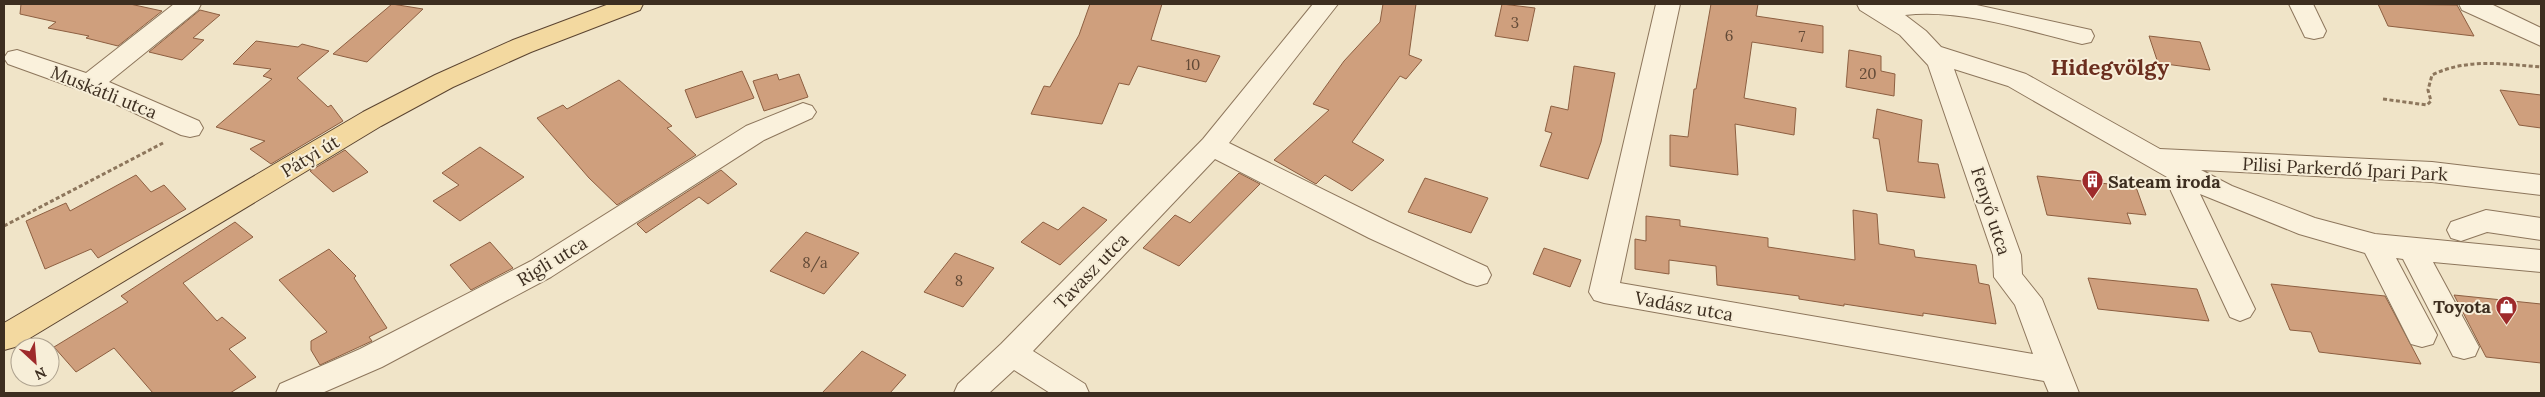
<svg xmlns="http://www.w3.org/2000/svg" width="2545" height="397" font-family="Lora,serif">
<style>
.building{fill:#cf9f7d;stroke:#8d5f41}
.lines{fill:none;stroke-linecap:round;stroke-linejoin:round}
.minor-casing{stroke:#8d765c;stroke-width:2}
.major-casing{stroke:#5b4430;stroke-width:2}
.path{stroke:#8d765c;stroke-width:3;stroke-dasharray:4 2.5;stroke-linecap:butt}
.minor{fill:#faf1dc;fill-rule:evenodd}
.major{fill:#f3d9a0;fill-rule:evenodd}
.labels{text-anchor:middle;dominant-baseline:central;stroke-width:4;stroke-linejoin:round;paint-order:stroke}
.number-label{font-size:15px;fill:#624a37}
.street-label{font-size:18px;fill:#3d2e20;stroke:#f7eed8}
.poi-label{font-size:18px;font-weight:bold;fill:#3d2e20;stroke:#f7eed8;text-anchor:start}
.district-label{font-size:22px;font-weight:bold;fill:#6b2e1e;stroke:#f7eed8}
</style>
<rect width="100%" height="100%" fill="#f0e4c8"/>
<g class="building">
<path d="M21,4h109l32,7 -44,35 -32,-8 3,-2 -41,-8 8,-6 -36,-8z"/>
<path d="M392,4l31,5 -56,53 -34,-8z"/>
<path d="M1090,4h72l-11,36 69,16 -14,26 -68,-16 -9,19 -10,-2 -17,41 -71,-10 13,-28 6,1 29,-52z"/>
<path d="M1383,4h33l-7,51 13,5 -16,19 -6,-3 -48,66 32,18 -32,31 -27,-16 -9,9 -42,-24 55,-50 -16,-6 31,-43 36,-39z"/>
<path d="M1502,4l33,4 -7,33 -33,-5z"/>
<path d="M1711,4h47l-2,12 67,10v27l-71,-11 -8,56 52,10 -2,27 -59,-11 3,51 -68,-9v-31l18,2 6,-48h2z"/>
<path d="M2378,4l79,1 17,31 -86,-10z"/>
<path d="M200,10l20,5 -27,23 11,2 -22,20 -33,-8z"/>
<path d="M2149,36l51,6 10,28 -52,-7z"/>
<path d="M256,41l42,6 4,-3 27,7 -32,27 31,29 3,-2 12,16 -72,43 -21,-15 15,-8 -49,-14 56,-48 -9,-3 8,-7 -38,-5z"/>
<path d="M1849,50l32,6v15l14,3 -1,22 -48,-9z"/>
<path d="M1574,66l41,7 -14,69 -13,37 -48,-13 12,-33 -7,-2 6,-25 17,4z"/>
<path d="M742,71l12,27 -58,20 -11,-28z"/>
<path d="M777,74l2,6 20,-6 9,23 -44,14 -11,-30z"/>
<path d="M619,80l53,46 -5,2 29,27 -79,50 -28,-27 -52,-60 26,-13 4,4z"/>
<path d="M2500,90l41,5v33l-22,-3z"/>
<path d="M1877,109l45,11 -4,42 20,2 7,34 -58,-7 -8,-52 -6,-1z"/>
<path d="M480,147l44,30 -64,44 -27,-20 26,-16 -17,-12z"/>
<path d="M345,150l23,22 -35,20 -23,-21z"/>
<path d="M721,170l16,14 -29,20 -9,-7 -53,36 -9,-9z"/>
<path d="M1239,173l21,11 -81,82 -36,-18 32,-33 15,8z"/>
<path d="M136,175l15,17 13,-7 22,24 -88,49 -7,-9 -46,20 -19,-48 40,-18 4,8z"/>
<path d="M2037,176l99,11 10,28 -19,-2 4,11 -84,-9z"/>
<path d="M1425,178l63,20 -17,35 -63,-21z"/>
<path d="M1083,207l24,13 -47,45 -39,-23 22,-20 15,8z"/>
<path d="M1853,210l24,4 2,30 35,6 1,7 61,8 3,18 10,2 7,39 -73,-11v3l-79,-12v2l-45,-7v-3l-82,-11 -1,-19 -47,-6v14l-34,-5v-30l11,2v-25l34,4v6l88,12v9l87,13z"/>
<path d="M235,222l18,15 -70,46 34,38 5,-4 24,21 -17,11 27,28 -26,16h-77l-39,-45 -38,24 -22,-25 74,-45 -7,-6z"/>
<path d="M806,232l53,21 -35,41 -54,-23z"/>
<path d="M490,242l23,26 -42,22 -21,-25z"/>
<path d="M1544,248l37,12 -11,27 -37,-13z"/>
<path d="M329,249l27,27 -2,2 33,50 -18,9 3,4 -52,24 -9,-15v-9l16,-9 -48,-52z"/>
<path d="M955,253l39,15 -31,39 -39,-15z"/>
<path d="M2088,278l109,11 12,32 -111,-12z"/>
<path d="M2271,284l114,12 36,68 -102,-12 -8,-20 -21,-2z"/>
<path d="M2454,295l87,9v59l-55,-6z"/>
<path d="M862,351l44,24 -16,18h-68z"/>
</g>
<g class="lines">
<defs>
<g id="minor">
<path d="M174,4h27l-3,6 -89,72 90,39 4,7 -4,7 -9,2 -9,-2 -76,-36 -97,-35 -4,-6 4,-6 9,-2 69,23z"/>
<path d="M1313,4h25l-109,139 160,79 98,45 4,8 -4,8 -10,3 -10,-3 -98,-45 -154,-79 -182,192 52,33 4,9h-39l-36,-23 -25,23h-35l4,-9 43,-40 202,-205z"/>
<path d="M1656,4h24l-60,279 413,71 -18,-49 -21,-28 -1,-22 -65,-190 -28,-30 -40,-25 -3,-6h115l119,26 3,6 -3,6 -9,2c-54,-13 -121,-36 -177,-29l21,16 15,16 85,27 134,75 272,13 109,13v20l-109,-13 -231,-12 31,16 83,32 60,16 166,16v22l-108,-10 46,85 -4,9 -11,3 -11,-3 -50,-97 -7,-1 41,77 -4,9 -11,3 -11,-3 -46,-91 -66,-19 -99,-40 55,115 -5,8 -10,4 -10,-4 -59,-126 -4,-14 -159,-91 -54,-17 67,186 1,19 20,25 37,94h-30l-5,-12 -440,-78 -10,-3 -5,-8z"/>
<path d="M2289,4h24l13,27 -3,6 -9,2 -9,-2z"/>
<path d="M2459,4h32l50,24v18l-79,-36z"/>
<path d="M803,103l9,3 4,6 -4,6 -48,22 -213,137 -169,90 -60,26h-46l4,-9 80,-35 171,-88 215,-135z"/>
<path d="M2486,210l55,8v22l-54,-8 -26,9 -10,-3 -4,-8 4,-8z"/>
</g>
<path id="major" d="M609,4h34l-3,6 -109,42 -78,35 -72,39 -366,221 -11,3v-27l359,-211 72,-37 78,-35z"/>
</defs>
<use href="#minor" class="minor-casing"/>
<use href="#major" class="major-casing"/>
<g class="path">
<path d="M2383,99l44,6 4,-4 -3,-11 4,-15c35,-17 71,-11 109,-8"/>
<path d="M4,226l159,-83"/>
</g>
<use href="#minor" class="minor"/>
<use href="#major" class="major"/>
</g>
<defs>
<symbol id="building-pin" viewBox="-11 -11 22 30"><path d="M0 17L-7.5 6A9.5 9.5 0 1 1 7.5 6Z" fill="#9e2a2b" stroke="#f7eed8"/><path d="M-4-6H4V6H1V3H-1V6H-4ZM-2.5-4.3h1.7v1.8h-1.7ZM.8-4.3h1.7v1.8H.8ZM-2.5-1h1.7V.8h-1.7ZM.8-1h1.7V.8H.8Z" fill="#fff"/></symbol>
<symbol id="shop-pin" viewBox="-11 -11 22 30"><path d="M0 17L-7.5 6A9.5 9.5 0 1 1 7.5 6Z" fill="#9e2a2b" stroke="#f7eed8"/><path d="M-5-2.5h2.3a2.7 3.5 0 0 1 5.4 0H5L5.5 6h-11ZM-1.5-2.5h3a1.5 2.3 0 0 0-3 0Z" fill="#fff"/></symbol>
</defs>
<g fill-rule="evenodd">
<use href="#building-pin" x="2080" y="168" width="25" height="34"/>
<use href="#shop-pin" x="2494" y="294" width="25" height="34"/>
</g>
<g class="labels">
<g class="number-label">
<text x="1515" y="22">3</text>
<text x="1729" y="35">6</text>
<text x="1802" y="36">7</text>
<text x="1193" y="64">10</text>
<text x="1868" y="73">20</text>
<text x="815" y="262">8/a</text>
<text x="959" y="280">8</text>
</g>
<g class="street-label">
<text transform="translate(104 92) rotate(22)">Muskátli utca</text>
<text transform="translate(310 156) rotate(-31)">Pátyi út</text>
<text transform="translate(2345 169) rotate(3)">Pilisi Parkerdő Ipari Park</text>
<text transform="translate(1991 211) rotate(72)">Fenyő utca</text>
<text transform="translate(552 261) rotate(-31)">Rigli utca</text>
<text transform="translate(1091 271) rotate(-46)">Tavasz utca</text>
<text transform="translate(1684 306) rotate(10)">Vadász utca</text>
</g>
<g class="poi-label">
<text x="2108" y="181">Sateam iroda</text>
<text x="2491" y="306" text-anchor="end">Toyota</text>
</g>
<g class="district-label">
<text x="2110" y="67">Hidegvölgy</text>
</g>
</g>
<rect width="2545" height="397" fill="none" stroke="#3d2e20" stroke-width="10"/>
<g transform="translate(35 362) rotate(154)"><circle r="24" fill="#f7eed8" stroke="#ada18e"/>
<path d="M0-4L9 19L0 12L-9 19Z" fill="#9e2a2b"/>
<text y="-8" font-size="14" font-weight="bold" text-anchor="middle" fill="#3d2e20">N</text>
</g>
</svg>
